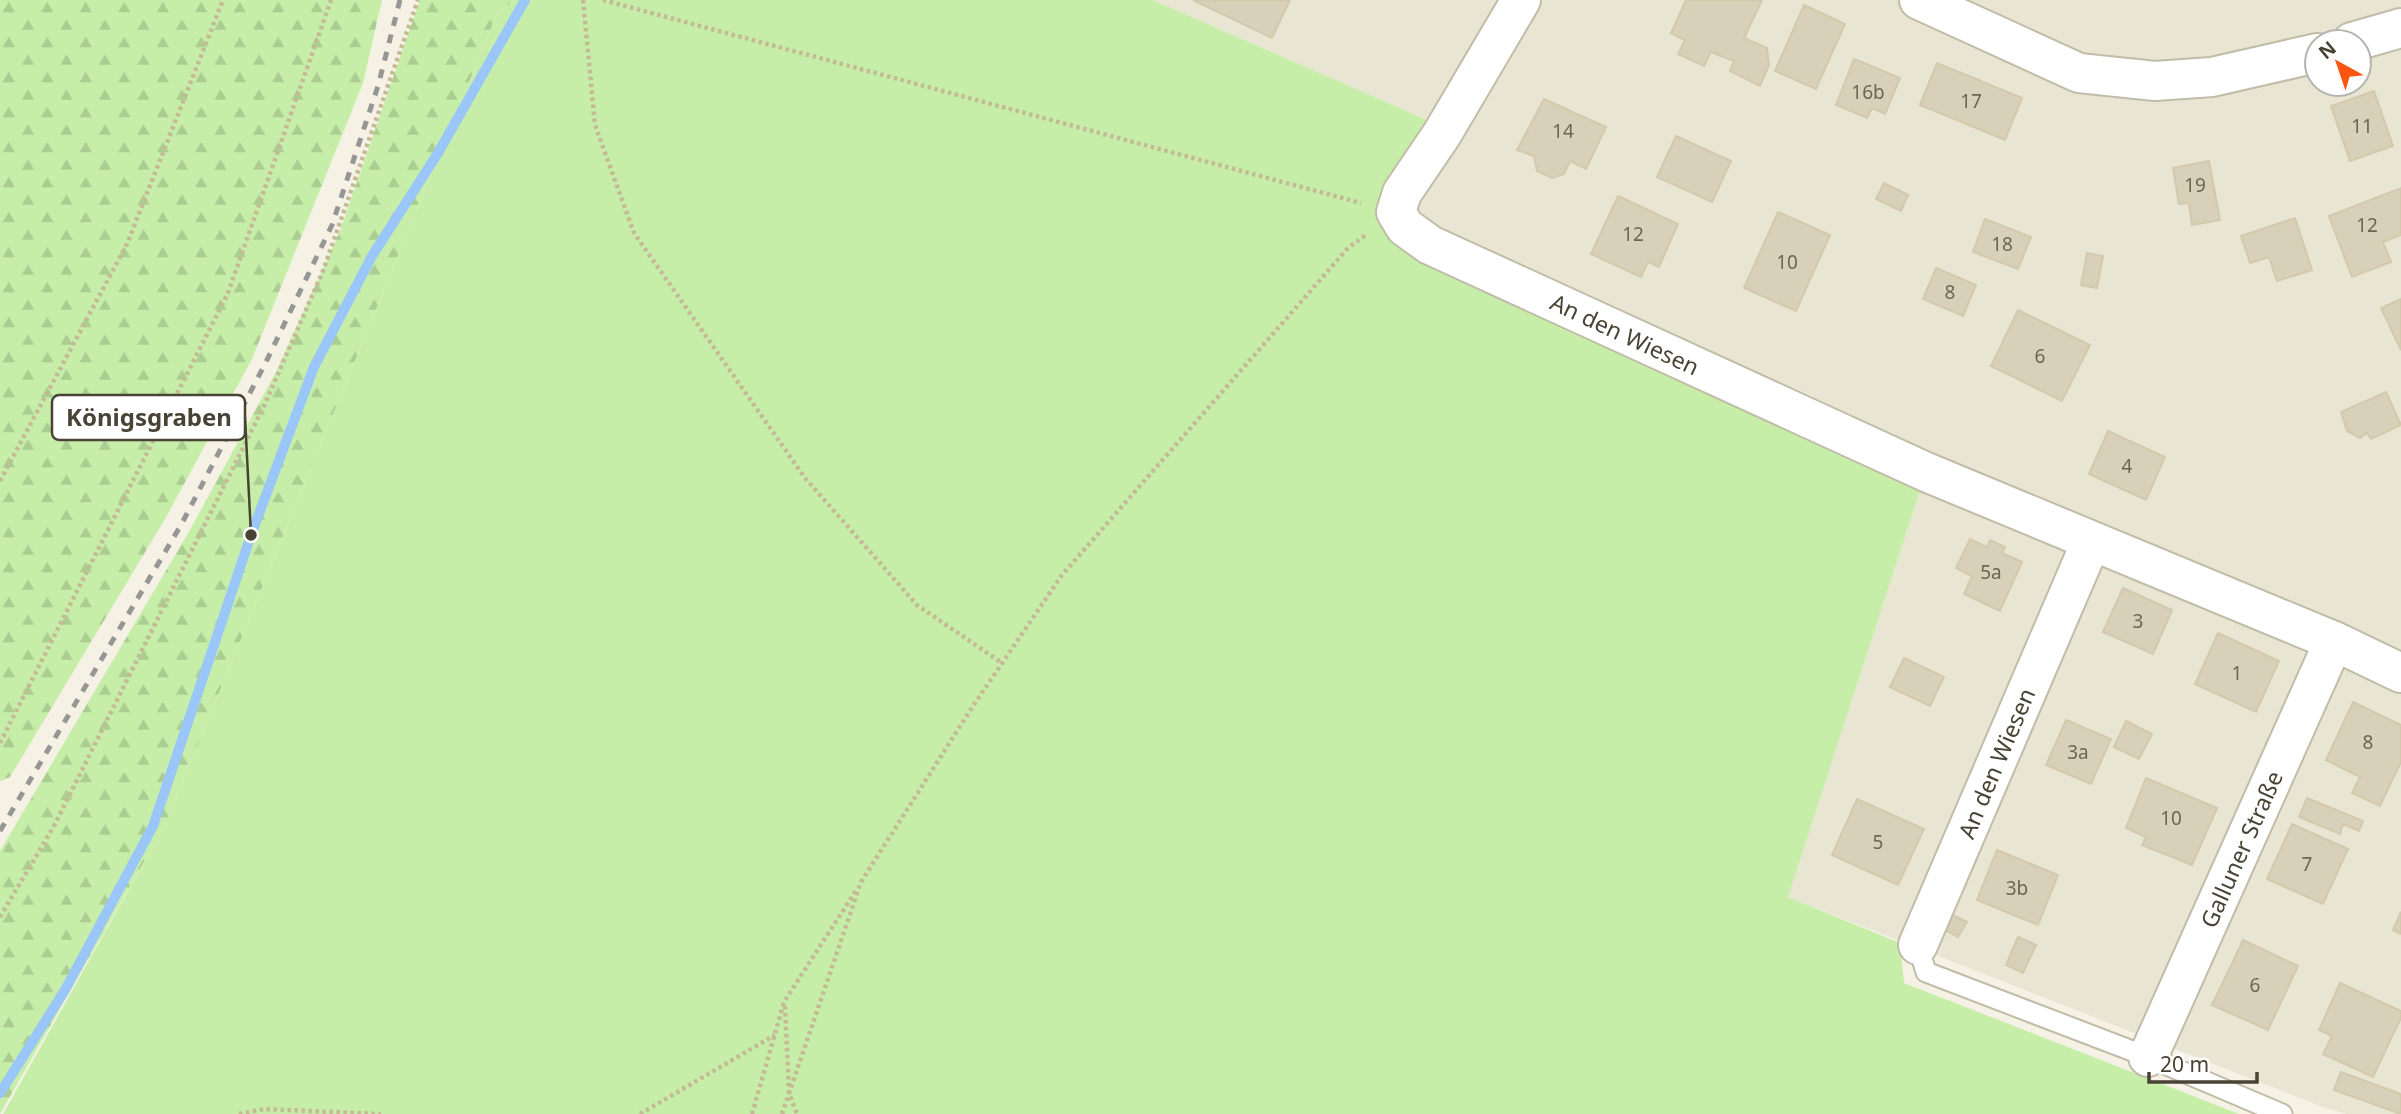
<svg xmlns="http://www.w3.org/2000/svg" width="2401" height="1114" font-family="'Noto Sans',sans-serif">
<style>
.residential{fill:#e9e5d3;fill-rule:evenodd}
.grass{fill:#c6eea9}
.forest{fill:url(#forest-firs)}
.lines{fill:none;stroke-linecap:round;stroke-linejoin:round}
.stream{stroke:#9ac6f9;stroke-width:10}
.building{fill:#d8d0b9;stroke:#d3c9ac;stroke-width:2}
.service-casing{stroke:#c1bca7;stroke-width:23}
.minor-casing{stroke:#c1bca7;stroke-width:42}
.path{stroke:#c5ba96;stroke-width:4.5;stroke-dasharray:3.5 3.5;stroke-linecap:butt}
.service{stroke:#fff;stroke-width:19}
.minor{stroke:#fff;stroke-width:38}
.rail{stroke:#969696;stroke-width:5;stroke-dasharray:9 9;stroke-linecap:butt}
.labels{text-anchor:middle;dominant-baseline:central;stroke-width:7;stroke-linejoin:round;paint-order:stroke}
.number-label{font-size:19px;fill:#6c6655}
.street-label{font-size:23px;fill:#484334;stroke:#fff}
.leader{fill:none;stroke:#484334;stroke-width:2.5}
.callout-dot{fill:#484334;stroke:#fff;stroke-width:2.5}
.callout{fill:#fff;stroke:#484334;stroke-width:2.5}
.callout-label{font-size:24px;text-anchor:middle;font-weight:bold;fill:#484334}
</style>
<defs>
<pattern id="forest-firs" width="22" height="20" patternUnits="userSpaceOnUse" patternTransform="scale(1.75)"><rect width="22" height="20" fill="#c6eea9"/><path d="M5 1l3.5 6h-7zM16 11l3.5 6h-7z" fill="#accd92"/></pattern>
</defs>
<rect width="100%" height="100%" fill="#f5f2e5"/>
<path class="residential" d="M1153,0h1248v1114h-55l-23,-7 -535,-210 138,-425 -546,-252 58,-95zM2317,42h42v42h-42z"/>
<path class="grass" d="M516,0h637l285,125 -58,94 546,253 -138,425 112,46 4,40 335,131h-2236l161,-287 334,-816z"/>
<g class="forest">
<path d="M0,0h382l-19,83 -111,276 -87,160 -155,258 -10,4z"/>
<path d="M420,0h96l-18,11 -334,816 -164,287v-263l190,-321 86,-158 64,-141z"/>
</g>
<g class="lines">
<path class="stream" d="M0,1093l65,-103 88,-164 98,-291 63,-168 58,-111 66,-103 87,-153"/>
</g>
<g class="building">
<path d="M1193,0h97l-18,38z"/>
<path d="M1686,0h76l-18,38 23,10 2,17 -9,21 -30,-15 4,-10 -23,-9 -7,14 -26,-12 7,-14 -14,-7z"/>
<path d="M1804,5l41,19 -29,65 -41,-18z"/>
<path d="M1854,59l46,19 -15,36 -13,-6 -5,10 -31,-13z"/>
<path d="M1937,63l85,35 -17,42 -85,-35z"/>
<path d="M2374,91l19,55 -43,15 -19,-55z"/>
<path d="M1544,99l62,28 -20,42 -16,-8 -6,13 -12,4 -15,-7 -3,-15 -17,-6z"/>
<path d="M1676,136l55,25 -19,41 -55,-25z"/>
<path d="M2209,161l11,59 -28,5 -3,-22 -10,1 -6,-36z"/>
<path d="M1884,183l24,12 -7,16 -25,-12z"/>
<path d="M2401,188v47l-18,7 8,20 -39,15 -23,-61z"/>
<path d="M1618,196l60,28 -19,43 -11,-5 -7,15 -50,-23z"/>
<path d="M1778,212l52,23 -34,76 -52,-23z"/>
<path d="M2295,218l17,52 -35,11 -8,-24 -19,6 -9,-27z"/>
<path d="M1985,219l46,18 -13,32 -45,-17z"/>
<path d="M2087,253l16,3 -6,32 -16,-3z"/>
<path d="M1936,268l40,17 -13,31 -40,-17z"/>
<path d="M2401,299v51l-20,-42z"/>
<path d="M2018,310l72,35 -28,56 -71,-35z"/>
<path d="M2386,392l15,33 -30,14 -4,-6 -7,5 -13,-7 -6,-19z"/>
<path d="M2108,431l57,26 -19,43 -57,-26z"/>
<path d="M1970,539l17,8 3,-7 15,7 -3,6 20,9 -22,49 -36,-17 8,-18 -16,-8z"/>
<path d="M2123,588l49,22 -19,44 -50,-22z"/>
<path d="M2218,633l61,28 -23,51 -61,-28z"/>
<path d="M1904,658l40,19 -14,29 -40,-19z"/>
<path d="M2353,702l48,23v37l-21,44 -28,-13 8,-16 -34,-17z"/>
<path d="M2066,720l45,19 -20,45 -45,-19z"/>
<path d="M2126,721l26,13 -13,25 -25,-12z"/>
<path d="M2146,778l71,30 -25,57 -50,-20 4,-8 -20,-9z"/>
<path d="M2307,798l56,23 -4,10 -16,-7 -3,10 -41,-17z"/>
<path d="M1857,799l67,30 -26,56 -66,-30z"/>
<path d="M2292,824l56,25 -25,55 -56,-25z"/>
<path d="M1997,850l61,25 -20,50 -61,-25z"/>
<path d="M2401,912v22l-8,-4z"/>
<path d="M1951,914l16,8 -9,15 -15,-8z"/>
<path d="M2018,937l18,8 -13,28 -17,-8z"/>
<path d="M2243,940l55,26 -30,64 -56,-25z"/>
<path d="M2340,983l61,28v7l-28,59 -50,-23 9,-18 -13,-6z"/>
<path d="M2341,1072l60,22v20l-67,-24z"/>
</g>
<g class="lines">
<defs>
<path id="service" d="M1918,945l8,27 222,85 134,57"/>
<g id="minor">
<path d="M1521,0l-79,134 -40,59 -6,19 9,15 25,18 496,227 408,169 67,32"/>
<path d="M1919,0l160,73 76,8 57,-4 105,-24"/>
<path d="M2352,42l49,-14"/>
<path d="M1918,945l173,-403"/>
<path d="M2148,1057l186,-416"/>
</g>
</defs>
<use href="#service" class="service-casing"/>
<use href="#minor" class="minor-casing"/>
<g class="path">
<path d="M583,0l12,125 39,108 171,245 112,127 85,58"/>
<path d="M603,0l758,203"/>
<path d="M0,481l127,-237 96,-244"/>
<path d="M0,743l228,-450 103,-293"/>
<path d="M0,917l54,-91 210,-420 59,-135 95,-271"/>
<path d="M785,1006l4,87 8,21"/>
<path d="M239,1114l25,-5 117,5"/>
<path d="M640,1114l135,-79"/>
<path d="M752,1114l32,-112 73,-113"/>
<path d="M782,1114l79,-232 112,-176 89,-131 286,-327 19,-14"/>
</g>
<use href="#service" class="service"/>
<use href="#minor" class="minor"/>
<path class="rail" d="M0,831l181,-306 84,-161 67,-139 46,-139 22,-86"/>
</g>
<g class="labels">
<g class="number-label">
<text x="1868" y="92">16b</text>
<text x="1971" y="101">17</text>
<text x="2362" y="126">11</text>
<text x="1563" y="131">14</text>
<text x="2195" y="185">19</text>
<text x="2367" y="225">12</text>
<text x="1633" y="234">12</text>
<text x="2002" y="244">18</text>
<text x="1787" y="262">10</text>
<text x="1950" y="292">8</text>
<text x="2040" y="356">6</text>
<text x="2127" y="466">4</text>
<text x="1991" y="572">5a</text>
<text x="2138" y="621">3</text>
<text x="2237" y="673">1</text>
<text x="2368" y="742">8</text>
<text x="2078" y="752">3a</text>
<text x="2171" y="818">10</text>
<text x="1878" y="842">5</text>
<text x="2307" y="864">7</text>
<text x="2017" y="888">3b</text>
<text x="2255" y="985">6</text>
</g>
<g class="street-label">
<text transform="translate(1625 334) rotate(25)">An den Wiesen</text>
<text transform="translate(1996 763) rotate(-67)">An den Wiesen</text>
<text transform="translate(2241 849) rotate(-66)">Galluner Straße</text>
</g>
</g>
<path class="leader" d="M251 535L245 417"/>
<circle class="callout-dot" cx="251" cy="535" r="7"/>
<rect class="callout" x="52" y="395" width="193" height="45" rx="7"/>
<g class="callout-label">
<text x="149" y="426">Königsgraben</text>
</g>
<g transform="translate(2338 63) rotate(320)"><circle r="33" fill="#ffffff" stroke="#b6b4ae" stroke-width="2"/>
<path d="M0-5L12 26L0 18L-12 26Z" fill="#ff5512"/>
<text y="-10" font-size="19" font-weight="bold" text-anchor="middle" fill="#484334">N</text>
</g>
<path d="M2149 1072v10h108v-10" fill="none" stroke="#484334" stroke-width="3.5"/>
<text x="2160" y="1072" font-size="21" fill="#484334" stroke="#ffffff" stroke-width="5" paint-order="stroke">20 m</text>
</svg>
